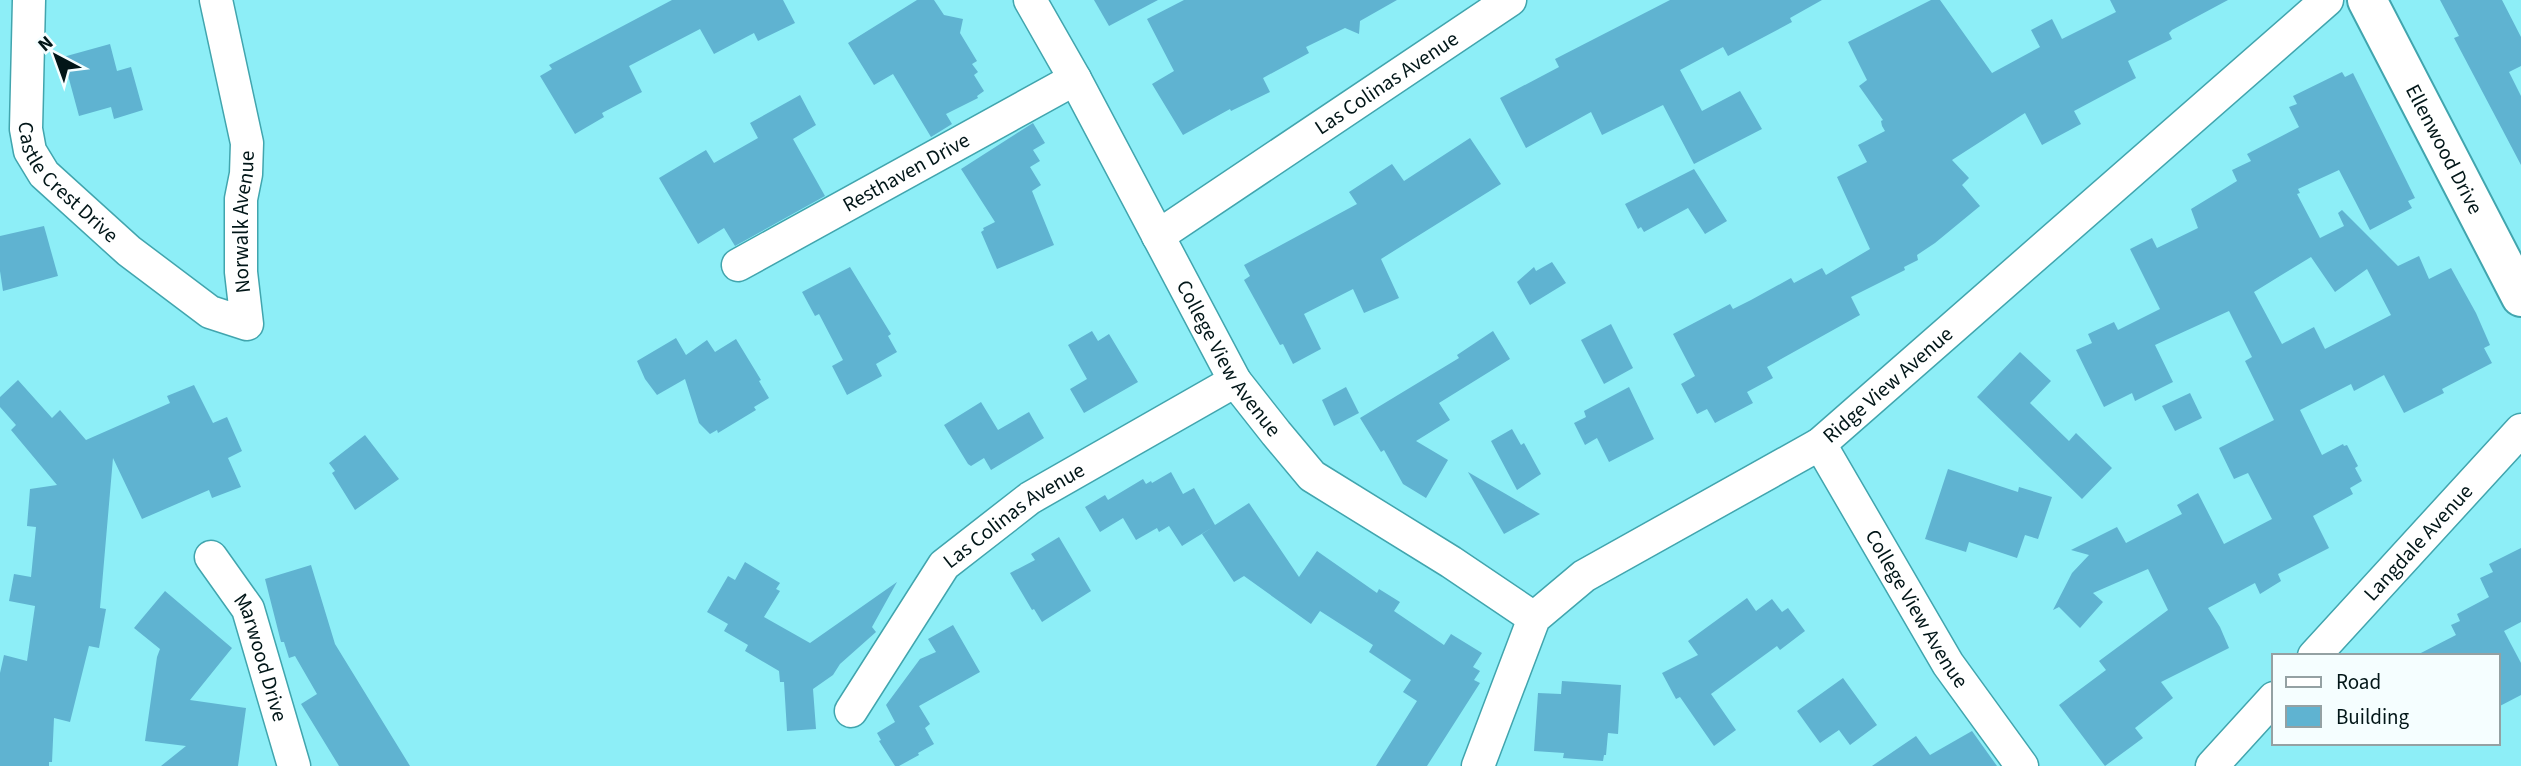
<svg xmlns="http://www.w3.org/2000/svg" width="2521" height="766" font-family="'Source Sans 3',sans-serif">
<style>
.building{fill:#5fb3d1;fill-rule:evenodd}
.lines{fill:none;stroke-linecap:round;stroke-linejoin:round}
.minor-casing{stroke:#41a5ae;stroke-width:35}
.tertiary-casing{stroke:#41a5ae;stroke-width:42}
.minor{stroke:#fff;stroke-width:32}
.tertiary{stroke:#fff;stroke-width:38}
.labels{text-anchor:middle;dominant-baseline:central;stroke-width:5;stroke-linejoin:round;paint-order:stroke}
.street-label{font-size:21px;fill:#021618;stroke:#f5feff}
</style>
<rect width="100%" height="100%" fill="#8deef7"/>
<g class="building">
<path d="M672,0h111l12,23 -37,18 -4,-8 -40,21 -14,-25 -71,37 13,26 -40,21 2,4 -29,17 -35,-58 12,-7 -3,-4z"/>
<path d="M917,0h17l10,15 19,4 -3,14 17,28 -5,3 6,8 -4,3 10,16 -7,5 1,2 -32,16 6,10 -21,13 -38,-63 -19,11 -26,-42z"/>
<path d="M1094,0h64l-49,26z"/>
<path d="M1184,0h213l-37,21 -1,13 -14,-6 -39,19 3,6 -46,25 7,14 -39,19 -1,-2 -47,26 -31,-51 22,-13 -27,-52z"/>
<path d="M1670,0h152l-32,18 2,4 -64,34 -5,-9 -43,23 22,41 38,-20 22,38 -68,35 -31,-59 -61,30 -11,-23 -65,36 -26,-50 59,-31 -4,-8z"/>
<path d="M1931,0h9l52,73 48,-26 -9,-17 21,-11 10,20 54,-27 -6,-12h118l-56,30 -3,3 3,6 -44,22 8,17 -62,33 7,13 -39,21 -17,-32 -73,47 17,18 -7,7 18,21 -45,37 -18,12 1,5 -14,7 1,3 -54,27 9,18 -93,52 6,11 -26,14 6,11 -38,20 -8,-14 -10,5 -16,-30 14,-8 -22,-42 57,-30 3,5 18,-9 40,-22 3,5 28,-15 4,7 44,-26 -33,-72 30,-15 -9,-17 27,-14 -3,-5 -1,-5 2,-1 -24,-34 8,-6 -19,-38z"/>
<path d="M2440,0h62l19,37v29l-12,6 12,24v69l-67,-127 5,-2z"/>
<path d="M110,44l7,27 14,-4 12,43 -29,9 -3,-12 -32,9 -16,-59z"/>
<path d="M2342,72l3,5 8,-4 62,125 -7,3 4,7 -42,22 -31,-60 -41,19 2,4 -3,1 23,44 24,-12 -6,-13 4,-3 56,56 21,-10 10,23 22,-11 25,45 14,32 -6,3 8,15 -50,26 2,4 -40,20 -20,-38 -30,16 -3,-7 -51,26 22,45 21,-11 1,2 3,-1 11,21 -3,2 7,13 -12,7 3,6 -40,22 16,32 -51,26 3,7 -21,13 -5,-11 -47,25 12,19 9,21 -68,34 12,16 -38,30 8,10 -38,28 -46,-61 47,-35 -7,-9 69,-51 -20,-41 -55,24 10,9 -23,26 -21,-21 -6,3 19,-37 17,-18 -18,-5 46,-23 9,16 56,-29 -5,-9 21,-12 26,51 48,-25 -24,-46 -14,6 -15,-31 55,-28 -29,-59 7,-4 -23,-46 -74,34 18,37 -38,19 -3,-8 -28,14 -28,-57 16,-7 -4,-9 26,-12 4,8 42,-21 -30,-60 22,-11 5,10 41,-20 -7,-19 46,-28 -5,-11 19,-9 -4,-7 52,-27 -10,-20 8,-3 -4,-8zM2311,257l24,35 32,-23 24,46 -66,34 -11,-22 -32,17 -28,-52z"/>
<path d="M800,95l16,30 -23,14 32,57 -90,50 -11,-18 -26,16 -39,-66 47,-28 8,13 44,-25 -8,-15z"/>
<path d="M1033,123l12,20 -12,7 7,11 -10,6 11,18 -9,6 22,54 -57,24 -16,-37 3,-2 -1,-2 12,-6 -34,-53z"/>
<path d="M1470,138l31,46 -120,75 18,39 -35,15 -11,-24 -49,25 17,35 -28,15 -10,-20 -3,1 -36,-65 6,-4 -6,-11 113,-61 -8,-12 43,-28 12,17z"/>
<path d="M1694,169l33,52 -22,13 -17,-26 -44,24 -3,-5 -3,2 -13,-25z"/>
<path d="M44,226l14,50 -55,15 -3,-20v-35z"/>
<path d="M1552,262l14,21 -36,22 -13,-23 17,-15 2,4z"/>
<path d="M850,267l41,67 -3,2 9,16 -21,12 6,12 -35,19 -15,-29 11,-6 -24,-46 -4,2 -13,-24z"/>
<path d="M1611,324l22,44 -29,16 -23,-44z"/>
<path d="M1092,331l6,10 11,-7 29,48 -54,31 -14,-24 17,-10 -19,-34z"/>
<path d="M1493,331l17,28 -71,44 11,17 -34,21 32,19 -22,38 -23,-14 -19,-34 -3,2 -21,-34 99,-60 -2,-3z"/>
<path d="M676,338l10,17 21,-15 8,12 21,-13 25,41 -2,1 10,17 -15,9 2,3 -38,23 -1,-3 -7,4 -11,-11 -14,-44 -28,16 -12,-16 -8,-18z"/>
<path d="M2020,352l31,29 -21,22 39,38 7,-8 36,35 -30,31 -105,-102z"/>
<path d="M18,380l34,38 8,-8 26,30 84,-37 -3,-7 27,-11 19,38 14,-6 15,34 -14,7 13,29 -29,11 -3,-8 -67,29 -29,-61 -13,150 6,1 -7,39 -10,-2 -19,76 -16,-4 -2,44h-3v4h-49v-93l4,-18 23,6 8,-55 -26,-5 5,-27 17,3 5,-50 -9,-1 3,-37 27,-4 -46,-55 5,-5 -16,-18v-10z"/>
<path d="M1346,387l13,26 -25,13 -12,-26z"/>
<path d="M1629,387l25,52 -45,23 -12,-24 -12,7 -11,-22 12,-6 -2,-6z"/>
<path d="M2190,393l12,25 -27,13 -13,-25z"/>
<path d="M981,402l17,28 31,-18 15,26 -53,32 -7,-12 -13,8 -3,-2 -24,-39z"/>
<path d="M1512,429l9,16 3,-2 17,31 -24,16 -26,-49z"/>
<path d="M365,435l34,44 -44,31 -23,-37 3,-2 -6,-8z"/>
<path d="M1948,469l70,23 1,-5 33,10 -14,42 -13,-4 -8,23 -48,-16 -3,10 -41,-13z"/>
<path d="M1171,472l12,22 11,-6 21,37 34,-22 50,74 18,-26 60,42 2,-4 21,13 -6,9 50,34 7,-11 31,19 -9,14 7,4 -6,9 6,3 -53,83h-51l41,-65 -14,-9 8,-12 -42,-28 4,-7 -53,-34 -9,13 -67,-48 -10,6 -32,-48 11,-7 -31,19 -13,-20 -10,6 -2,-4 -21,12 -13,-22 -23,14 -15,-25 20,-12 3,5 35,-21 3,5 5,-3 1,2z"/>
<path d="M1468,472l72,42 -36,20z"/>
<path d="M1059,537l32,54 -49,31 -8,-13 -2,1 -22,-37 25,-13 -4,-6z"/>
<path d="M2521,548v74l-17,9 17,32v32l-23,12v-51h-83l41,-21 -5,-10 9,-4 -3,-7 32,-17 -9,-19 13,-6 -4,-8z"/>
<path d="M745,562l35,21 -4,6 4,2 -16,26 46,26 87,-61 -25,45 4,5 -36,32 -7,11 -20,14 3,40 -29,2 -3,-49h-4l-1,-11 -34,-20 3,-6 -24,-14 4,-7 -21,-12 21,-36 7,4z"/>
<path d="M311,565l24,79 75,122h-71l-38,-62 16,-10 -22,-38 -6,2 -5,-16h-3l-16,-63z"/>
<path d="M165,591l67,57 -42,52 56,8 -8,58h-77l25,-20 -41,-5 12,-84 3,-8 -26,-21z"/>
<path d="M1747,598l9,13 16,-12 10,13 6,-4 17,23 -25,19 -3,-4 -66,48 25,36 -22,16 -34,-49 -4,2 -14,-26 36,-18 -10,-14z"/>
<path d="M953,625l27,47 -61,34 11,18 -5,4 9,16 -16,9 1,2 -20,11h-4l-16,-25 2,-1 -4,-7 18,-11 -9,-17 34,-46 16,-7 -8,-13z"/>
<path d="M1843,678l34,47 -27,20 -11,-15 -19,13 -23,-32z"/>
<path d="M1562,681l59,4 -3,49 -10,-1 -2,22h-2l-1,6 -40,-3 1,-5 -30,-2 4,-58 23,1z"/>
<path d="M1972,731l25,35h-125l44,-30 14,19z"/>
</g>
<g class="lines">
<defs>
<g id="minor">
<path id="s1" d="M29,0l-3,129 4,22 14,23 85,77 81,61 37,12 -6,-52v-73l5,-25 1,-31 -31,-143"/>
<path id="s2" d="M1030,0l45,79 160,302 41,52 36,43 139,86 83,56"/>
<path id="s3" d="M1158,236l352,-236"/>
<path id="s4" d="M738,265l337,-186"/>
<path id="s5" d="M1820,444l128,220 74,102"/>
<path id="s6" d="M211,557l37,52 46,157"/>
<path id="s7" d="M2314,656l207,-226"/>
<path id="s8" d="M851,711l93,-146 86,-67 205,-117"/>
<path id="s9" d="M1478,766l56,-148 50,-42 236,-132 507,-444"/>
<path d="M2212,766l62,-68"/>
</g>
<g id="tertiary">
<path id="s10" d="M2367,0l154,297"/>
</g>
</defs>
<use href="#minor" class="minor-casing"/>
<use href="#tertiary" class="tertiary-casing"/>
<use href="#minor" class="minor"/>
<use href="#tertiary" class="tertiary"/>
</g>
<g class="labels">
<g class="street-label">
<text stroke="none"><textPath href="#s3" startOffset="275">Las Colinas Avenue</textPath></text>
<text stroke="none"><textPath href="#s10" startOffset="168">Ellenwood Drive</textPath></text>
<text stroke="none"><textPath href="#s4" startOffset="192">Resthaven Drive</textPath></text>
<text stroke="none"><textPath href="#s1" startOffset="198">Castle Crest Drive</textPath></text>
<text stroke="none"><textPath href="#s1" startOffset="536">Norwalk Avenue</textPath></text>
<text stroke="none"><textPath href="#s2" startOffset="410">College View Avenue</textPath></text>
<text stroke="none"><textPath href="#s9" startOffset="584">Ridge View Avenue</textPath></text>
<text stroke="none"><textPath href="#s8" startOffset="259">Las Colinas Avenue</textPath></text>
<text stroke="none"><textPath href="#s7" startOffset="154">Langdale Avenue</textPath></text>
<text stroke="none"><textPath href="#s5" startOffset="191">College View Avenue</textPath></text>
<text stroke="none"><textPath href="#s6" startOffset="114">Marwood Drive</textPath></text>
</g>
</g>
<rect x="2272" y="654" width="228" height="91" fill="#f5feff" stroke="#94a1a3" stroke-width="2"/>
<rect x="2286" y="677" width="35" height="10" fill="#ffffff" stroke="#94a1a3" stroke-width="2"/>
<text x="2336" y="689" font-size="21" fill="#021618">Road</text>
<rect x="2286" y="706" width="35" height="21" fill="#5fb3d1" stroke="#94a1a3" stroke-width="2"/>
<text x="2336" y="724" font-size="21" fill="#021618">Building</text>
<g transform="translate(56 56) rotate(319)" stroke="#f5feff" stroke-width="5" paint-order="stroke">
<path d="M0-5L12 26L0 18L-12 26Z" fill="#021618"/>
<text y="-10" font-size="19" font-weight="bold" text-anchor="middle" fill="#021618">N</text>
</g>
</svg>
